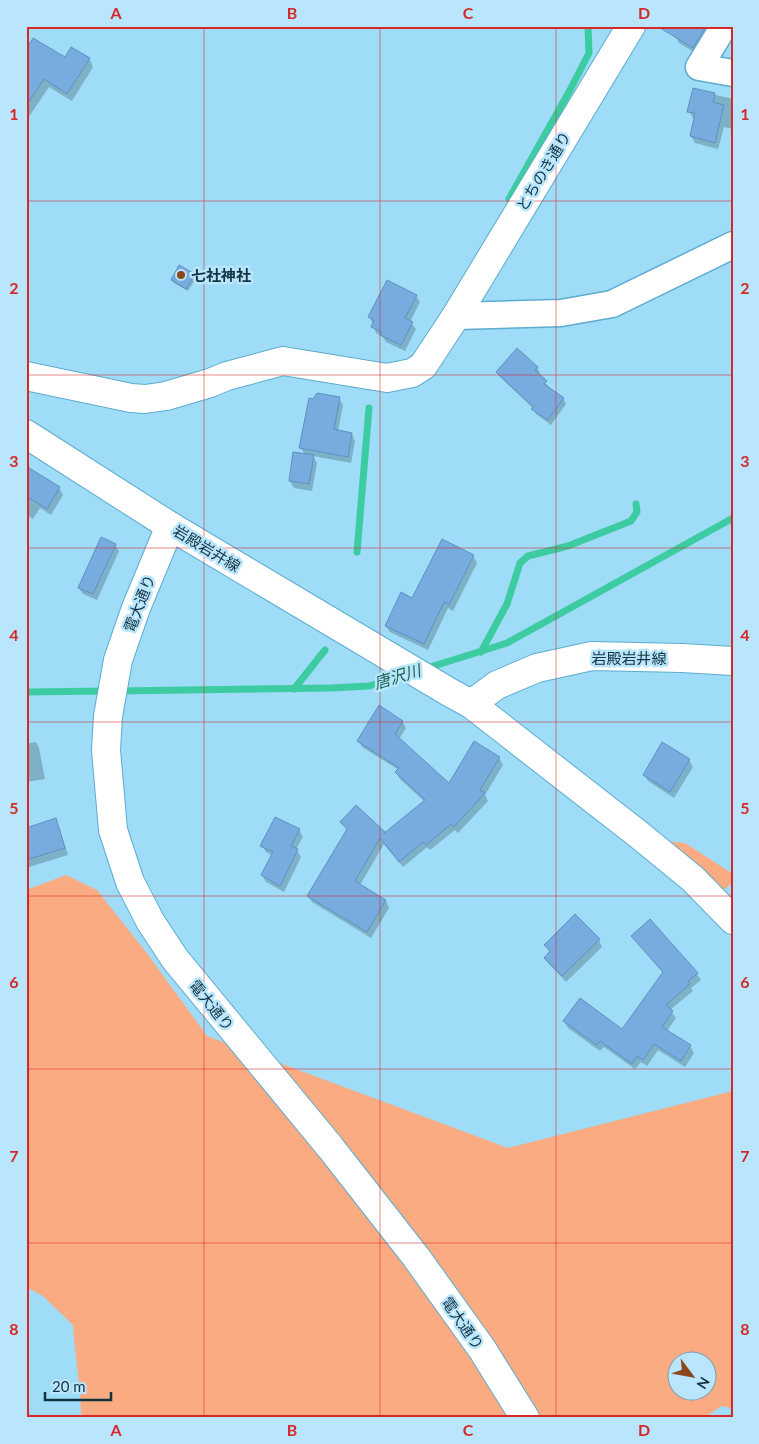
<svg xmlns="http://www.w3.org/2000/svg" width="759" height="1444" font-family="Lato,'Noto Sans JP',sans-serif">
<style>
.green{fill:#faab81;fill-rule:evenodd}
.shadow{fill:#0003}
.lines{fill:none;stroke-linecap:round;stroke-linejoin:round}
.stream{stroke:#3dcca1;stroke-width:7}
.building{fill:#78acdf;stroke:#5e91c2}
.street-casing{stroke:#5daccf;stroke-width:29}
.secondary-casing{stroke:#5daccf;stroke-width:30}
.street{stroke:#fff;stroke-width:26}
.secondary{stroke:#fff;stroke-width:28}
.grid{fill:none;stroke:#d62828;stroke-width:1;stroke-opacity:0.55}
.poi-dot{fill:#8b461c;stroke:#b9e6fc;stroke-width:2}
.labels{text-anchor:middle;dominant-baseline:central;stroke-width:5;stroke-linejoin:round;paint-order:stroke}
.street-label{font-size:15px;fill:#123442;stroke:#b9e6fc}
.poi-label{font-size:15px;font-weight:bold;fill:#123442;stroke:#b9e6fc;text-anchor:start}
.water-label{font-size:16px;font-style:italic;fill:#19634d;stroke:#b9e6fc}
.neatline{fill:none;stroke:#d62828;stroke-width:2}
.grid-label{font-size:16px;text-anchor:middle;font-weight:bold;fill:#d62828}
</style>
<rect width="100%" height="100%" fill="#9edcf8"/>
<g class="green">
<path d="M662,841l23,2 48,31v8l-12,10z"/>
<path d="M66,875l31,15 49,62 61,84 301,112 225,-57v318l-11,-3 -19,12h-622c0,-31 -6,-62 -8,-93l-30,-29 -17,-9v-397zM676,1362h30v30h-30z"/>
</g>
<g class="shadow">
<path d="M675,26h39l-17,28 -18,-11 -3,-6z"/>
<path d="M26,51l39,8 24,-1 4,9 -21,34 -23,-14 -23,34z"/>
<path d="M694,90l39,9v30l-9,-2 -6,22 -23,-6 -4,-7 4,-17 -2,-1 -4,-7z"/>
<path d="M194,275l2,3 -8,13 -14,-8 -2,-3z"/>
<path d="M416,296l4,6 -10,20 6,7 -11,22 -19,-9 -3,-5 -7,-4 -6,-16z"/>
<path d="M537,367l3,6 -2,2 11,12 14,11 3,6 -15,21 -15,-11 -3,-6 -33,-31 -3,-5z"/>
<path d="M339,398l4,7 -5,26 14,3 3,7 -4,22 -38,-7 4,7 -5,28 -18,-3 -4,-7 15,-26 -4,-7z"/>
<path d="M26,467l33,21 4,7 -12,20 -11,-7 -7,11 -7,-5z"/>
<path d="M115,545l4,6 -22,49 -14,-6 -4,-6z"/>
<path d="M473,556l4,7 -24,48 -5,-3 -20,42 -38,-18 -4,-6 27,-27z"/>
<path d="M402,721l4,7 -7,11 50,46 26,-42 24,15 4,7 -18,30 3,6 -30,32 -3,-3 -25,20 -3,-3 -24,20 -19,-23 -24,41 26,16 3,7 -18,30 -59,-36 -4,-6 40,-65 -6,-9 42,10 1,2 39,-33 -24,-22 -4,-6 3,-3 -37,-23 -3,-6z"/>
<path d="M36,742l3,6 6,31 -19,3v-38z"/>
<path d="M689,760l4,7 -19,31 -26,-17 -4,-6z"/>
<path d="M55,820l4,7 9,28 -42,13v-39z"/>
<path d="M299,830l4,7 -7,12 5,8 -17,35 -18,-10 -4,-7 11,-19 -7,-4 -4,-6z"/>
<path d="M633,937l64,37 4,6 -10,8 2,3 -23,19 6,8 -9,13 23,15 4,7 -9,14 -27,-17 -11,16 -6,-4 -6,7 -31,-22 -4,4 -32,-23 -4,-7 59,9 41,-56z"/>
<path d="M599,940l3,7 -36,35 -17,-18 -4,-6 5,-5 -5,-8z"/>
</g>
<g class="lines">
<g class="stream">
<path d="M509,199l61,-109 19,-37 -1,-27"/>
<path d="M357,552l12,-144"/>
<path d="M481,652l26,-48 13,-41 8,-7 40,-10 63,-25 6,-9 -1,-8"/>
<path d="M424,669l83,-26 226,-125"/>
<path d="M294,689l31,-39"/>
<path d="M117,691l214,-3 38,-2 35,-11"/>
<path d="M26,692l80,-1"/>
</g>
</g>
<g class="building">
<path d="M657,26h49l-13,22z"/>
<path d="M33,38l32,19 6,-10 19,11 -23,36 -23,-15 -18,27v-57z"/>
<path d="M693,88l22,5 -2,9 11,3 -9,38 -25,-7 5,-23 -8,-1z"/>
<path d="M179,265l16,9 -9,15 -15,-9z"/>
<path d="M387,280l30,15 -12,23 8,4 -12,23 -21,-10 2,-3 -11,-5 3,-7 -6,-3z"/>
<path d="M517,348l21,19 -3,3 12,11 -3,3 20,14 -16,22 -17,-11 2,-2 -37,-35z"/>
<path d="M317,393l23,4 -6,32 18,4 -4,24 -49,-9 10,-50 4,1z"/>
<path d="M293,452l21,3 -5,29 -20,-3z"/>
<path d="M26,466l34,21 -13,22 -21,-13z"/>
<path d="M101,537l15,7 -23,50 -15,-6z"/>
<path d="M442,539l32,16 -25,50 -5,-3 -20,42 -39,-18 16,-34 11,6z"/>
<path d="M379,705l24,16 -8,13 54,49 25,-42 26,16 -20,33 5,3 -31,34 -3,-3 -25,21 -3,-3 -24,20 -19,-24 -25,43 31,19 -19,32 -60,-36 40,-67 -7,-7 16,-17 29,27 -2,2 42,-34 -30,-28 4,-4 -42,-27z"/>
<path d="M662,742l28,17 -20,33 -27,-17z"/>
<path d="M275,817l25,12 -9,17 7,3 -18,37 -19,-11 12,-23 -13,-6z"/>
<path d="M56,818l9,30 -39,12v-32z"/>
<path d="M575,914l25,25 -38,37 -18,-18 6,-7 -6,-6z"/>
<path d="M650,919l48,54 -10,8 2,3 -24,21 7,6 -11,16 29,18 -10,16 -27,-17 -11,16 -6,-4 -5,8 -32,-23 -3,4 -34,-24 17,-23 42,31 41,-57 -32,-36z"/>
</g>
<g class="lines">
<defs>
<g id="street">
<path d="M724,26l-25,41 34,6"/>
<path d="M456,316l105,-3 51,-9 121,-59"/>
</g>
<g id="secondary">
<path d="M26,376l105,22 14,1 21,-3 44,-13 17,-7 56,-15 104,17 25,-5 11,-7 33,-50 175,-290"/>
<path d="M26,434l144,92 279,166 22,12 26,-19 40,-17 55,-12 90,2 51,3"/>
<path d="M170,526l-34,82 -18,52 -10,56 -2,34 7,80 17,52 20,39 25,38 155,188 86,110 66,92 43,69"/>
<path d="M471,704l167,130 55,45 40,41"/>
</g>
</defs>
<use href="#street" class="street-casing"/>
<use href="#secondary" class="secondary-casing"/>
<use href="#street" class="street"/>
<use href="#secondary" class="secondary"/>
</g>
<path class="grid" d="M204,26v1392M380,26v1392M556,26v1392M26,201h707M26,375h707M26,548h707M26,722h707M26,896h707M26,1069h707M26,1243h707"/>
<circle class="poi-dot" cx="181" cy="275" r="5"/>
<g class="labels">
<g class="street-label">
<text transform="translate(543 171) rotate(-59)">とちのき通り</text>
<text transform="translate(207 548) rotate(31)">岩殿岩井線</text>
<text transform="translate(139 603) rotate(-69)">電大通り</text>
<text x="629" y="658">岩殿岩井線</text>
<text transform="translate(212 1005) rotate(51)">電大通り</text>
<text transform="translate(463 1323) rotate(55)">電大通り</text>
</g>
<g class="poi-label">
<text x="191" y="275">七社神社</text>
</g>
<g class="water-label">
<text transform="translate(397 676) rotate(-17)">唐沢川</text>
</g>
</g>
<rect width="759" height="1444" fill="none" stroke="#b9e6fc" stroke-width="55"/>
<g transform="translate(692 1376) rotate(122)"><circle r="24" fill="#b9e6fc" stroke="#769fb2"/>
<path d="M0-4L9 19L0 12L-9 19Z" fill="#8b461c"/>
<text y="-8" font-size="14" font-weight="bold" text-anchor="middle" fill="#123442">N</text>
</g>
<path d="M45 1392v8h66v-8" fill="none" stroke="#123442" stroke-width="2.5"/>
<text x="52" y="1392" font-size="15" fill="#123442" stroke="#b9e6fc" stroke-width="4" paint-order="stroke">20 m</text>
<rect x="28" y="28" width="704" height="1388" class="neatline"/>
<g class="grid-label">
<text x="116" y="19">A</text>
<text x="292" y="19">B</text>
<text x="468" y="19">C</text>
<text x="644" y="19">D</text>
<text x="14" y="120">1</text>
<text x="745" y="120">1</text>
<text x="14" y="294">2</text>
<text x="745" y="294">2</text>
<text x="14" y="467">3</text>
<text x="745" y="467">3</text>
<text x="14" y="641">4</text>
<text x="745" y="641">4</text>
<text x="14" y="814">5</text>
<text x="745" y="814">5</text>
<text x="14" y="988">6</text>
<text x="745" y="988">6</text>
<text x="14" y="1162">7</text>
<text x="745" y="1162">7</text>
<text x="14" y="1335">8</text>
<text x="745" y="1335">8</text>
<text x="116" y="1436">A</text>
<text x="292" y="1436">B</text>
<text x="468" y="1436">C</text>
<text x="644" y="1436">D</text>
</g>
</svg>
